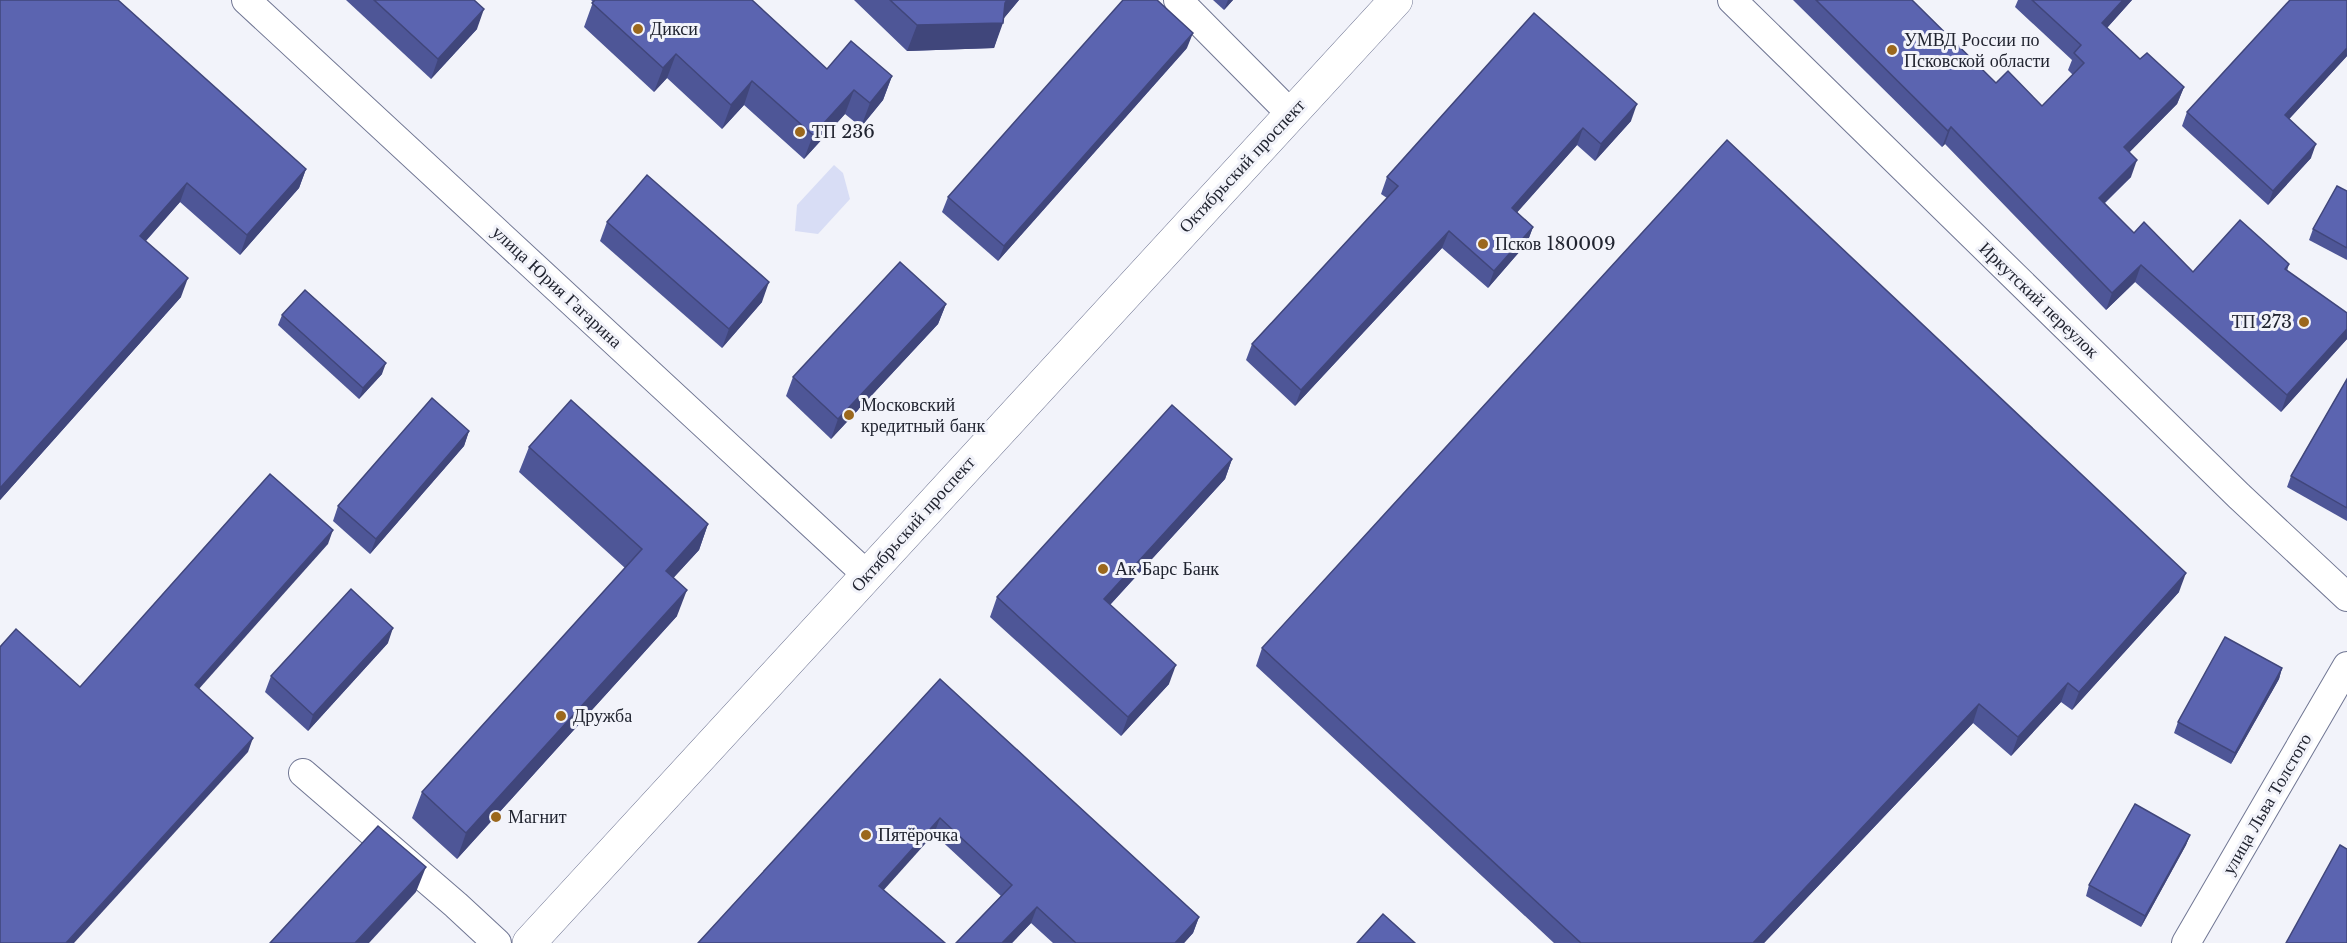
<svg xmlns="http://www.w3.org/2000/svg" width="2347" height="943" font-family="'Libre Baskerville',serif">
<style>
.green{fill:#d8ddf5}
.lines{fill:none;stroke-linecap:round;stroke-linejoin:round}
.minor-casing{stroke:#707693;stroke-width:30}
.primary-casing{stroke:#707693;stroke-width:34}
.minor{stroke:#fff;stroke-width:28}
.primary{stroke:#fff;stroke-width:33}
.wall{fill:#4e5697}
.shaded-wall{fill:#40467b}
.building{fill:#5b64b0;stroke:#40467b;stroke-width:1.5}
.poi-dot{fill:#9b681d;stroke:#f2f3fa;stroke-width:2}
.labels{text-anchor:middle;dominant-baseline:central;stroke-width:6;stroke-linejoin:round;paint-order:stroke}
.poi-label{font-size:18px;fill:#212430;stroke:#f2f3fa;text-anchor:start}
.street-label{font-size:18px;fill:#212430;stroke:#f2f3fa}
</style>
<rect width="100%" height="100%" fill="#f2f3fa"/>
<path class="green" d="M834,165l9,8 7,26 -32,35 -23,-3 2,-26z"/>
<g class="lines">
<defs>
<g id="minor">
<path d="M246,0l621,575"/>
<path d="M1178,0l113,114"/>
<path d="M1732,0l507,496 108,101"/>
<path d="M303,773l153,132 41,38"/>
<path d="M2186,943l161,-277"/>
</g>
<path id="primary" d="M529,943l867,-943"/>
</defs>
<use href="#minor" class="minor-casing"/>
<use href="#primary" class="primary-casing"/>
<use href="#minor" class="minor"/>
<use href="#primary" class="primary"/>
</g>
<g class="wall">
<path d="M0,0l306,169 -7,19 -59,67 -60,-53 -34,39 35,56 -181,203z"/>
<path d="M346,0h128l3,29 -46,50z"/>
<path d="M591,0h161l75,69 65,7 -9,24 -22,27 -16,-13 -41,45 -60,-54 -22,24 -55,-51 -13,14 -70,-65 9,-25z"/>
<path d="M854,0h165l-16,19 -9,29 -87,3z"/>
<path d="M1213,0h20l-9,10z"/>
<path d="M1793,0h119l84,83 46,23 31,-31 -5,-5 4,-10 -57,-53 3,-7h114l-25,28 33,31 44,28 -7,17 -48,48 2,25 -26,26 29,30 59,39 96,-8 -2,7 60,42v26l-66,73 -146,-130 -29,28 -161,-166 -3,3z"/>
<path d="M2347,0v56l-58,63 22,39 -43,47 -86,-79 5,-14z"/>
<path d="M1534,13l97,108 -36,40 -18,-16 -60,67 16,15 -6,16 -39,45 -46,-40 -147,158 -49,-46 6,-16 135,-146 -6,-4 6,-17z"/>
<path d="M1187,48l-189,213 -56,-49 6,-15z"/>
<path d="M2347,191v69l-38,-20 4,-11z"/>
<path d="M607,222l155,80 -40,46 -122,-107z"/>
<path d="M946,304l-8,20 -107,115 -45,-43 7,-19z"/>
<path d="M282,315l100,59 -23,25 -81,-74z"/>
<path d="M2347,379v142l-60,-34 4,-11z"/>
<path d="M469,431l-5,15 -94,108 -37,-33 5,-15z"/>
<path d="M529,447l179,77 -9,26 -26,28 4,38 -220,243 -45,-41 10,-26 203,-224 -106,-96z"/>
<path d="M1232,459l-7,20 -115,126 59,79 -48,52 -131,-119 7,-20z"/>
<path d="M2179,592l-107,118 -11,-8 -50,54 -38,-33 -209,220h-210l-298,-277 6,-18z"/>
<path d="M388,643l-80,88 -43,-39 6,-16z"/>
<path d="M2282,668l-3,11 -48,85 -57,-31 4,-11z"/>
<path d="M940,679l259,238 -6,16 -9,10h-131l-22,-20 -19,20h-56l45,-47 -67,-62 -236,109z"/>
<path d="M2190,835l-4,10 -45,82 -55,-31 3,-11z"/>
</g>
<g class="shaded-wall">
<path d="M1007,0h12l-19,23h3l-9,25 -87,3 10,-26 88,-22z"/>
<path d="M1228,0h5l-9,10z"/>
<path d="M2123,0h9l-36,40 6,-17z"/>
<path d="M484,9l-7,20 -46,50 7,-20z"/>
<path d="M1193,33l-6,15 -189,213 6,-15z"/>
<path d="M2347,48v8l-67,73 5,-14z"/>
<path d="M676,54l-9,24 -13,14 9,-24z"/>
<path d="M892,76l-9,24 -22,27 9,-24z"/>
<path d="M752,81l-8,24 -22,24 9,-24z"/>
<path d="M2184,87l-7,17 -59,60 6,-17z"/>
<path d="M854,90l-9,24 -41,45 9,-24z"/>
<path d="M1637,104l-6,17 -36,40 6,-17z"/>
<path d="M1951,127l-6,17 -3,3 6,-16z"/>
<path d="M1583,128l-6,17 -71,80 6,-17z"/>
<path d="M2316,144l-5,14 -43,47 5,-14z"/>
<path d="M2137,160l-6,17 -38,37 6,-16z"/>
<path d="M306,169l-7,19 -59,67 7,-20z"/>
<path d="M187,183l-7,19 -47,53 7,-19z"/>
<path d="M1533,227l-6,16 -39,45 6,-17z"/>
<path d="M1449,231l-7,17 -147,158 6,-16z"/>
<path d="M2141,265l-6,17 -29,28 6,-17z"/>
<path d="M188,278l-7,19 -181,203v-12z"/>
<path d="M769,282l-7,20 -40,46 7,-19z"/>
<path d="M946,304l-8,20 -107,115 7,-20z"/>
<path d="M2347,329v10l-66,73 6,-17z"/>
<path d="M386,363l-4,11 -23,25 4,-11z"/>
<path d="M469,431l-5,15 -94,108 6,-15z"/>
<path d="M1232,459l-7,20 -128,140 7,-20z"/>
<path d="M708,524l-9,26 -43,47 10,-26z"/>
<path d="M333,530l-5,14 -138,155 5,-14z"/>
<path d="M2186,573l-7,19 -107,118 7,-18z"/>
<path d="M687,590l-10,26 -220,243 9,-26z"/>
<path d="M393,628l-5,15 -80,88 5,-16z"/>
<path d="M1176,665l-7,19 -48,52 7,-19z"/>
<path d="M2282,668l-3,11 -48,85 4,-11z"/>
<path d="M2068,683l-7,19 -50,54 7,-19z"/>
<path d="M1979,704l-6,19 -209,220h-11z"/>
<path d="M253,738l-5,14 -174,191h-8z"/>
<path d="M940,818l-6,16 -61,68 6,-16z"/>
<path d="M2190,835l-4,10 -45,82 4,-11z"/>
<path d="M426,867l-10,25 -47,51h-14z"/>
<path d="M1037,907l-6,16 -19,20h-10z"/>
<path d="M1199,917l-6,16 -9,10h-9z"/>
</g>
<g class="building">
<path d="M0,0h118l188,169 -59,66 -60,-52 -47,53 48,42 -188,210z"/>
<path d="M374,0h100l10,9 -46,50z"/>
<path d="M595,0h157l75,69 24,-28 41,35 -22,27 -16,-13 -41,45 -61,-54 -21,24 -55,-51 -13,14 -71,-65z"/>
<path d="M890,0h117l-2,3 -2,20 -86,2z"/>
<path d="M1123,0h34l36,33 -189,213 -56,-49z"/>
<path d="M1816,0h96l84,83 12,-12 34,35 42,-43 -10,-10 7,-8 -49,-45h91l-21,23 38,36 7,-6 37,34 -60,60 13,13 -38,38 35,35 10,-11 49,50 47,-52 49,44 -4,5 62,44v16l-60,66 -146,-130 -29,28 -161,-166 -3,4z"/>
<path d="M2290,0h57v48l-62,67 31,29 -43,47 -86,-79z"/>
<path d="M1534,13l103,91 -36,40 -18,-16 -71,80 21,19 -39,44 -45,-40 -148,159 -49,-46 146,-158 -11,-9z"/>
<path d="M1727,140l459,433 -107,119 -11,-9 -50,54 -39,-33 -226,239h-172l-319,-295z"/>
<path d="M647,175l122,107 -40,47 -122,-107z"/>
<path d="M2337,186l10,5v57l-34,-19z"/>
<path d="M900,262l46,42 -108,115 -45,-42z"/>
<path d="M305,290l81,73 -23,25 -81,-73z"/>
<path d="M2347,379v129l-56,-32z"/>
<path d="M432,398l37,33 -93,108 -38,-33z"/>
<path d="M571,400l137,124 -42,47 21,19 -221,243 -44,-41 220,-243 -113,-102z"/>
<path d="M1172,405l60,54 -128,140 72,66 -48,52 -131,-120z"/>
<path d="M270,474l63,56 -138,155 58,53 -187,205h-66v-296l16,-18 64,58z"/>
<path d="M351,589l42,39 -80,87 -42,-39z"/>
<path d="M2225,637l57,31 -47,85 -57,-31z"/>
<path d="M940,679l259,238 -24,26h-99l-39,-36 -35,36h-46l56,-58 -72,-67 -61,68 66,57h-247z"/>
<path d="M2135,804l55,31 -45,81 -56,-31z"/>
<path d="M378,826l48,41 -71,76h-85z"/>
<path d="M2340,845l7,4v94h-61z"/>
<path d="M1383,914l32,29h-58z"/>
</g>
<g class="poi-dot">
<circle cx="638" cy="29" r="6"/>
<circle cx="1892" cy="50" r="6"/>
<circle cx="800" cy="132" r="6"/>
<circle cx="1483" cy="244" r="6"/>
<circle cx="2304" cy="322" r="6"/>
<circle cx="849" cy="415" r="6"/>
<circle cx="1103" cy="569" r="6"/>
<circle cx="561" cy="716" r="6"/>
<circle cx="496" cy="817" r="6"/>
<circle cx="866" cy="835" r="6"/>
</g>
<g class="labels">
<g class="poi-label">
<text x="650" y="29">Дикси</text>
<text x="1904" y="40">УМВД России по<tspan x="1904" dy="21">Псковской области</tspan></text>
<text x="812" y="132">ТП 236</text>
<text x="1495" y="244">Псков 180009</text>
<text x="2292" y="322" text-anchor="end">ТП 273</text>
<text x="861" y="405">Московский<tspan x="861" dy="21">кредитный банк</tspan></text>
<text x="1115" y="569">Ак Барс Банк</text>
<text x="573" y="716">Дружба</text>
<text x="508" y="817">Магнит</text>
<text x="878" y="835">Пятёрочка</text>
</g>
<g class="street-label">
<text transform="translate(1242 166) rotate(-47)">Октябрьский проспект</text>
<text transform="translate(557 287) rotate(43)">улица Юрия Гагарина</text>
<text transform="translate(2039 300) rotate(44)">Иркутский переулок</text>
<text transform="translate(913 524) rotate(-48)">Октябрьский проспект</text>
<text transform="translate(2267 804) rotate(-60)">улица Льва Толстого</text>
</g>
</g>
</svg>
